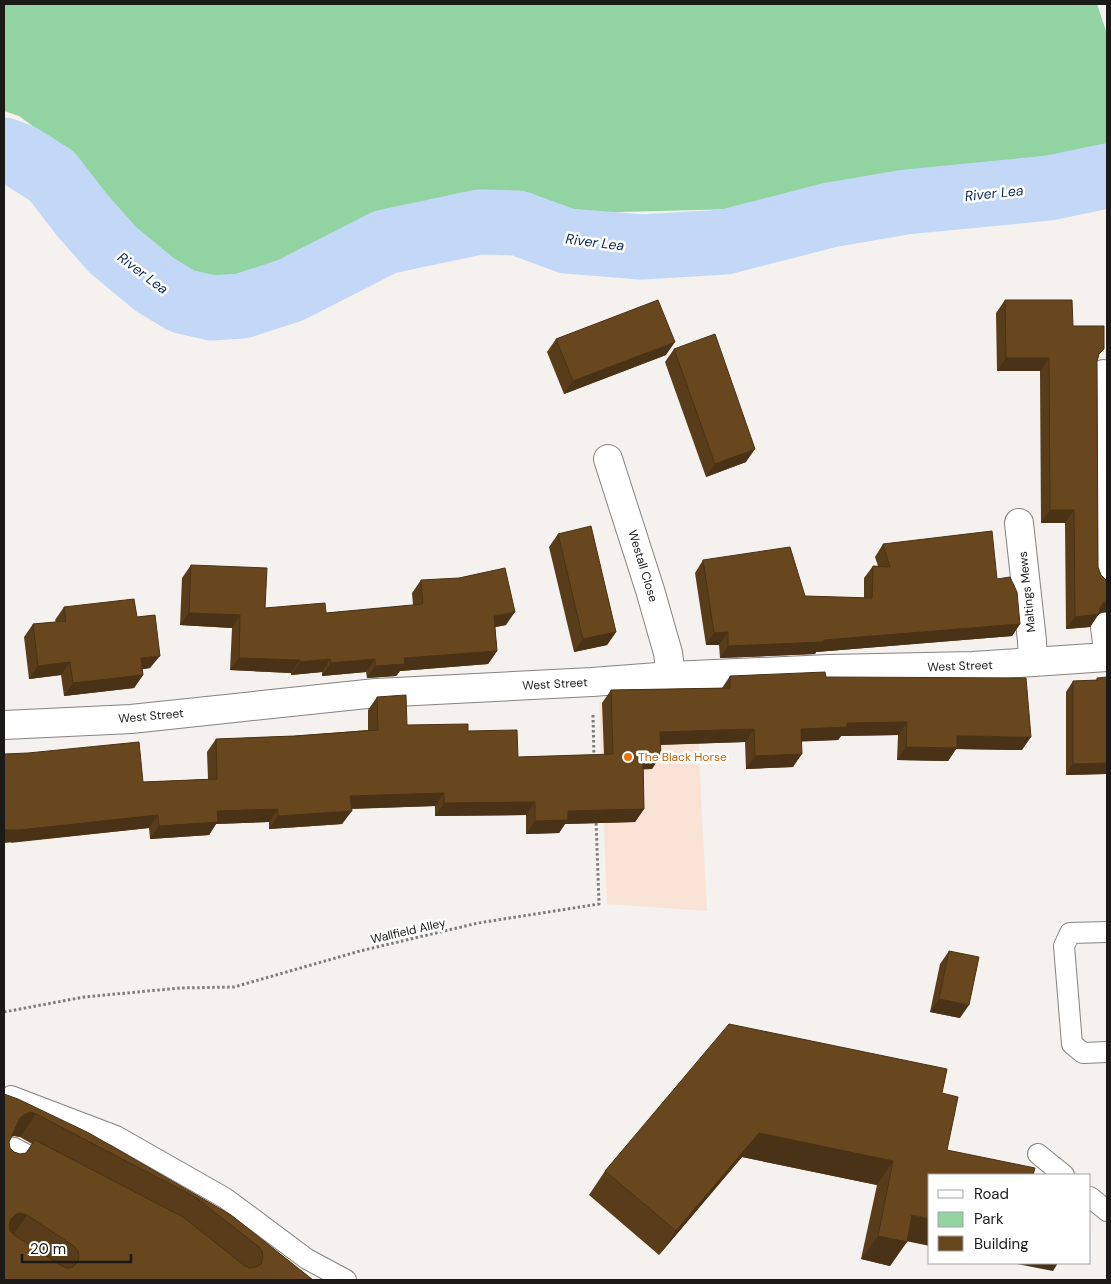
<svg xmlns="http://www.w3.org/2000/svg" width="1111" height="1284" font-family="'DM Sans',sans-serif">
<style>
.commercial{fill:#f9e3d6}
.green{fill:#91d4a1}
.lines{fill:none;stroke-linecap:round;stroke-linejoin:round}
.river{stroke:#c3d8f7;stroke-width:65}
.service-casing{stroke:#858380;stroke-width:22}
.minor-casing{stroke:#858380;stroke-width:30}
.path{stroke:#7e7c7b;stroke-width:3;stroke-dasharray:2.5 2.5;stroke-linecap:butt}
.service{stroke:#fff;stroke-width:20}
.minor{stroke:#fff;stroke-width:28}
.wall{fill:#593d1a;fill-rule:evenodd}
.shaded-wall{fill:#493215}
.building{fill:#68471e;stroke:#493215;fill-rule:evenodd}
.food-dot{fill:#e8710a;stroke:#fff;stroke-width:2}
.labels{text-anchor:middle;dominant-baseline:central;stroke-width:5;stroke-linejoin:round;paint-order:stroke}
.street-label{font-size:12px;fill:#1b1a19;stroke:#fff}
.food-label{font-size:12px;fill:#c56008;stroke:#fff;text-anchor:start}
.water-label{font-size:14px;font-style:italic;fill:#082956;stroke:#fff}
</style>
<rect width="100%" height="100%" fill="#f4f1ee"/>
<path class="commercial" d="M696,698l11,213 -100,-7 -8,-201z"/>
<path class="green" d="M4,4h1093l10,30v119l-77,13 -145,10 -63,9 -85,24 -156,4 -67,-15 -45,-2 -70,19 -58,17 -55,32 -35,14 -36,6 -43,-17 -24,-14 -37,-37 -35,-50 -30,-30 -27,-20 -15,-5z"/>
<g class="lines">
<path class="river" d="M4,150l18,7 30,19 30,39 31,35 41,34 28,17 30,7 30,-2 49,-16 94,-48 94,-20 39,1 49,18 75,6 83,-5 105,-27 76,-13 143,-14 58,-12"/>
<defs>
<g id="service">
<path d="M1107,932l-37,1 -6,13 8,98 11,9 24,-1"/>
<path d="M11,1096l105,40 109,62 82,61 39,21"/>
<path d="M1038,1154l26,21"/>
<path d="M4,1166l10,-18 34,18"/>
<path d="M1090,1197l17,14"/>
</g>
<g id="minor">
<path d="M1104,374l1,206"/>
<path d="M608,459l42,131 18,63 3,23"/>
<path d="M1019,523l13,118 1,21"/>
<path d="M1105,627l2,16"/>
<path d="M4,725l127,-6 245,-26 216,-11 79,-6 158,-7 144,-3 134,-9"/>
</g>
</defs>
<use href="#service" class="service-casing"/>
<use href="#minor" class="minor-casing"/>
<g class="path">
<path d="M593,715l1,44"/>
<path d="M4,1012l80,-15 96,-9 54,-1 126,-36 118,-28 121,-19 -3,-84"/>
</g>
<use href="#service" class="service"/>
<use href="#minor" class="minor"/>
</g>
<g class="wall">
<path d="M1005,300l68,26 26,30 -2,5 1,206 6,45 -5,1 -9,14 -24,2 -1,-106h-24l-1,-152h-43l-1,-58z"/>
<path d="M556,339l110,16 -102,39 -17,-42z"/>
<path d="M674,349l72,113 -40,15 -41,-115z"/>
<path d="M558,534l58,98 -9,13 -33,7 -25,-105z"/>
<path d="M883,544l114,35 23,45 -8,12 -196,16 -1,2 -95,4 -1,-13h-13l-11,-72 8,-13 102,36 59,2v-20l9,-12h5l-3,-9z"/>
<path d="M191,565l74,43 61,5 87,-8 -1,-12 9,-13 85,45 -11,2 2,24 -9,13 -88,7 -4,5 -29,2 -1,-6 -44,4v-4l-31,3v-2l-61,-3 2,-42 -52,-3 2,-47z"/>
<path d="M64,607l73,10 13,51 -8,1 1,6 -9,13 -70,8 -3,-21 -32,4 -5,-42 9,-13 23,-2 -1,-2z"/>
<path d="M730,676l96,1 196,73 -66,-1 -8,12 -51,-1 1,-25 -57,1 -3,4 -36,1 -9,26 -47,2 -1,-27 -85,3 -8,24h-9l1,40 -9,13 -70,2 -6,9 -33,1v-19l-91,1v-10l-84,3 -9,15 -73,5v-7l-53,2 -7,11 -59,4 -1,-11 -139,15 133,-61 65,-3 -1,-27 9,-13 78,-3 74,-6v-20l9,-13 30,28 61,6 50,26 86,-2 -2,-52 9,-13 111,-2z"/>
<path d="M1097,678l9,96 -40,1v-83l7,-11 23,-1z"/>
<path d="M949,951l11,67 -30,-6 10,-48z"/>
<path d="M947,1069l-40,172 -17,25 -29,-7 16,-74 -135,-28 -83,98 -70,-60 16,-24z"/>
<path d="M4,1094l227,121 82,65h-309zM14,1136l6,1 12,7 -6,9 -6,1 -6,-2 -4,-4 -1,-6 2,-5z"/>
</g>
<g class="shaded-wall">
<path d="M675,342l-9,13 -102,39 9,-13z"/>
<path d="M1006,358h43l-9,13h-43z"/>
<path d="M755,449l-9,13 -40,15 9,-13z"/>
<path d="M1050,510h24l-9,13h-24z"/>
<path d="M1107,601v11h-3l-8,3 3,-1 -9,13 -24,2 9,-12z"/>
<path d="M515,612l-9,13 -20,4 8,-13z"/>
<path d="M189,613l51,2 -8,13 -52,-3z"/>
<path d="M1020,624l-8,12 -196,16 -1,2 -95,4 8,-12 96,-6z"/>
<path d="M616,632l-9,13 -33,7 9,-13z"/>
<path d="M728,632l-9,13h-13l8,-12z"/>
<path d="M497,651l-9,13 -88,7 -4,5 -29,2 8,-12 29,-8z"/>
<path d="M160,656l-10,12 -18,3 9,-13z"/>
<path d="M239,658l61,2 -9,13 -61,-3z"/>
<path d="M330,659l-8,13 -31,3 9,-13z"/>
<path d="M375,659l-9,13 -44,4 9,-13z"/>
<path d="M70,662l-9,13 -32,4 9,-13z"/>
<path d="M143,675l-9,13 -70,8 9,-13z"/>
<path d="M907,722l-9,13 -57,1 -3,4 -46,2 9,-13 46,-6z"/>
<path d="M754,729l-9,13 -94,3 9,-13z"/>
<path d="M957,736l74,1 -9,13 -66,-1 -8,12 -51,-1 9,-13z"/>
<path d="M802,754l-9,13 -47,2 9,-13z"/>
<path d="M661,756l-9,13 -18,1 9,-13z"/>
<path d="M1107,763v10l-1,1 -40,1 7,-11z"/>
<path d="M444,793l-9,13 -94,3 9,-13z"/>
<path d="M535,802l-9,13 -91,1 9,-13z"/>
<path d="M278,809l-9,13 -53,2 -7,11 -59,4 9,-13 58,-15z"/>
<path d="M644,809l-9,13 -70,2 -6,9 -33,1 9,-13 33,-10z"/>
<path d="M352,811l-10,13 -73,5 9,-13z"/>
<path d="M158,815l-9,13 -145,15v-13z"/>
<path d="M939,999l30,6 -9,13 -30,-6z"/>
<path d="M31,1112l5,2 -16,23 -6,-1 -6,2 12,-20 5,-4z"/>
<path d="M759,1133l134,28 -16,24 -135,-28 -83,98 17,-24z"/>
<path d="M21,1213l6,2 -17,24 -6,-2 7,-18 5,-5z"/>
<path d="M912,1215l18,4v27l-34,-7z"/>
<path d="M878,1236l29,6 -17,24 -29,-7z"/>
<path d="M1012,1263h46l-5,8z"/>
</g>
<g class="building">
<path d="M658,300l17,42 -102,39 -17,-42z"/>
<path d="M1005,300h67l1,26h31v23l-5,5 -2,7 1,206 3,8 6,6v20l-3,1 -4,6 -1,6 -24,3 -1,-107h-24l-1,-152h-43z"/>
<path d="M715,334l40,115 -40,15 -41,-115z"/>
<path d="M591,526l25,106 -33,7 -25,-105z"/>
<path d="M992,531l5,48 13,-2 7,15 3,32 -196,16v2l-96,4v-14l-14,1 -11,-73 87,-13 15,49 67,2 1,-32 17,1 -7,-23z"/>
<path d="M191,565l76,3 -2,40 60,-5 1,10 97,-9 -2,-24 38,-2 46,-10 10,44 -21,4 3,35 -93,7 1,6 -30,2v-7l-44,4 -1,-4 -30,3v-2l-61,-2 1,-43 -51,-2z"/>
<path d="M134,599l3,18 18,-2 5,41 -19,2 2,17 -70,8 -3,-21 -32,4 -5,-42 33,-3 -2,-14z"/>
<path d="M825,672l1,5 200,1 5,59 -74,-1v12l-51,-1 1,-25 -60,1v4l-46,2 1,25 -47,2 -1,-27 -94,3 1,24 -18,1 1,52 -76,2v9l-33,1v-19l-91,1v-10l-94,3 2,15 -74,5v-7l-61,2 1,11 -59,4 -1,-11 -139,15h-15v-76l24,-1 111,-11 4,40 74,-3 -1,-40 78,-3 84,-6 -1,-33 29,-2 1,30 61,-1v7l49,-1 1,27 95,-3 -2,-64 119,-2v-12z"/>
<path d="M1107,677v86l-34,1v-83l25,-1 -1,-2z"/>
<path d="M949,951l30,6 -10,48 -30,-6z"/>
<path d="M729,1024l218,45 -5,24 16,4 -11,53 88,18 -2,7h-103v44l-18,-4 -5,27 -29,-6 15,-75 -134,-28 -83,98 -71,-60z"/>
<path d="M4,1094l14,5 71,34 142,82 82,65h-309zM31,1112l5,2 159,83 64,50 3,4 1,6 -2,7 -5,3 -6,1 -5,-2 -62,-49 -148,-77 -9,13 -6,1 -6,-2 -4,-4 -1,-6 11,-24 5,-4zM21,1213l6,2 47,31 4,5 1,6 -1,5 -5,5 -6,1 -5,-2 -48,-31 -4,-4 -1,-6 2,-6 5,-5z"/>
</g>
<circle class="food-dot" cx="628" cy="757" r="5"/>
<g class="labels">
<g class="street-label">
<text transform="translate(643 566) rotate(73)">Westall Close</text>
<text transform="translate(1027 592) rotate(-96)">Maltings Mews</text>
<text transform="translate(960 666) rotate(-2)">West Street</text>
<text transform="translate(555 684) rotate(-3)">West Street</text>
<text transform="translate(151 716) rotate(-5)">West Street</text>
<text transform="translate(408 931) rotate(-13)">Wallfield Alley</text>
</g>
<g class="food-label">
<text x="638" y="757">The Black Horse</text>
</g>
<g class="water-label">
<text transform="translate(994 193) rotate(-6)">River Lea</text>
<text transform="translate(595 242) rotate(7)">River Lea</text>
<text transform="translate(143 273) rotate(37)">River Lea</text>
</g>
</g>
<rect width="1111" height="1284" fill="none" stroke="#1b1a19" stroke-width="10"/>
<rect x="928" y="1174" width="162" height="90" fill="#ffffff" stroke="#a4a3a3"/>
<rect x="938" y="1190" width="25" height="8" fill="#ffffff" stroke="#a4a3a3"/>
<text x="974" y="1199" font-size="15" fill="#1b1a19">Road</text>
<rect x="938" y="1212" width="25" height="15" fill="#91d4a1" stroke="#a4a3a3"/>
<text x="974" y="1224" font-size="15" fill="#1b1a19">Park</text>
<rect x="938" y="1236" width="25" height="15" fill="#68471e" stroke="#a4a3a3"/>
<text x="974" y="1249" font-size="15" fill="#1b1a19">Building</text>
<path d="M22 1254v8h109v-8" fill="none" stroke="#1b1a19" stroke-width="2.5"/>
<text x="30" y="1254" font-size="15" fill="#1b1a19" stroke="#ffffff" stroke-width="4" paint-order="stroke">20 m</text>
</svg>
